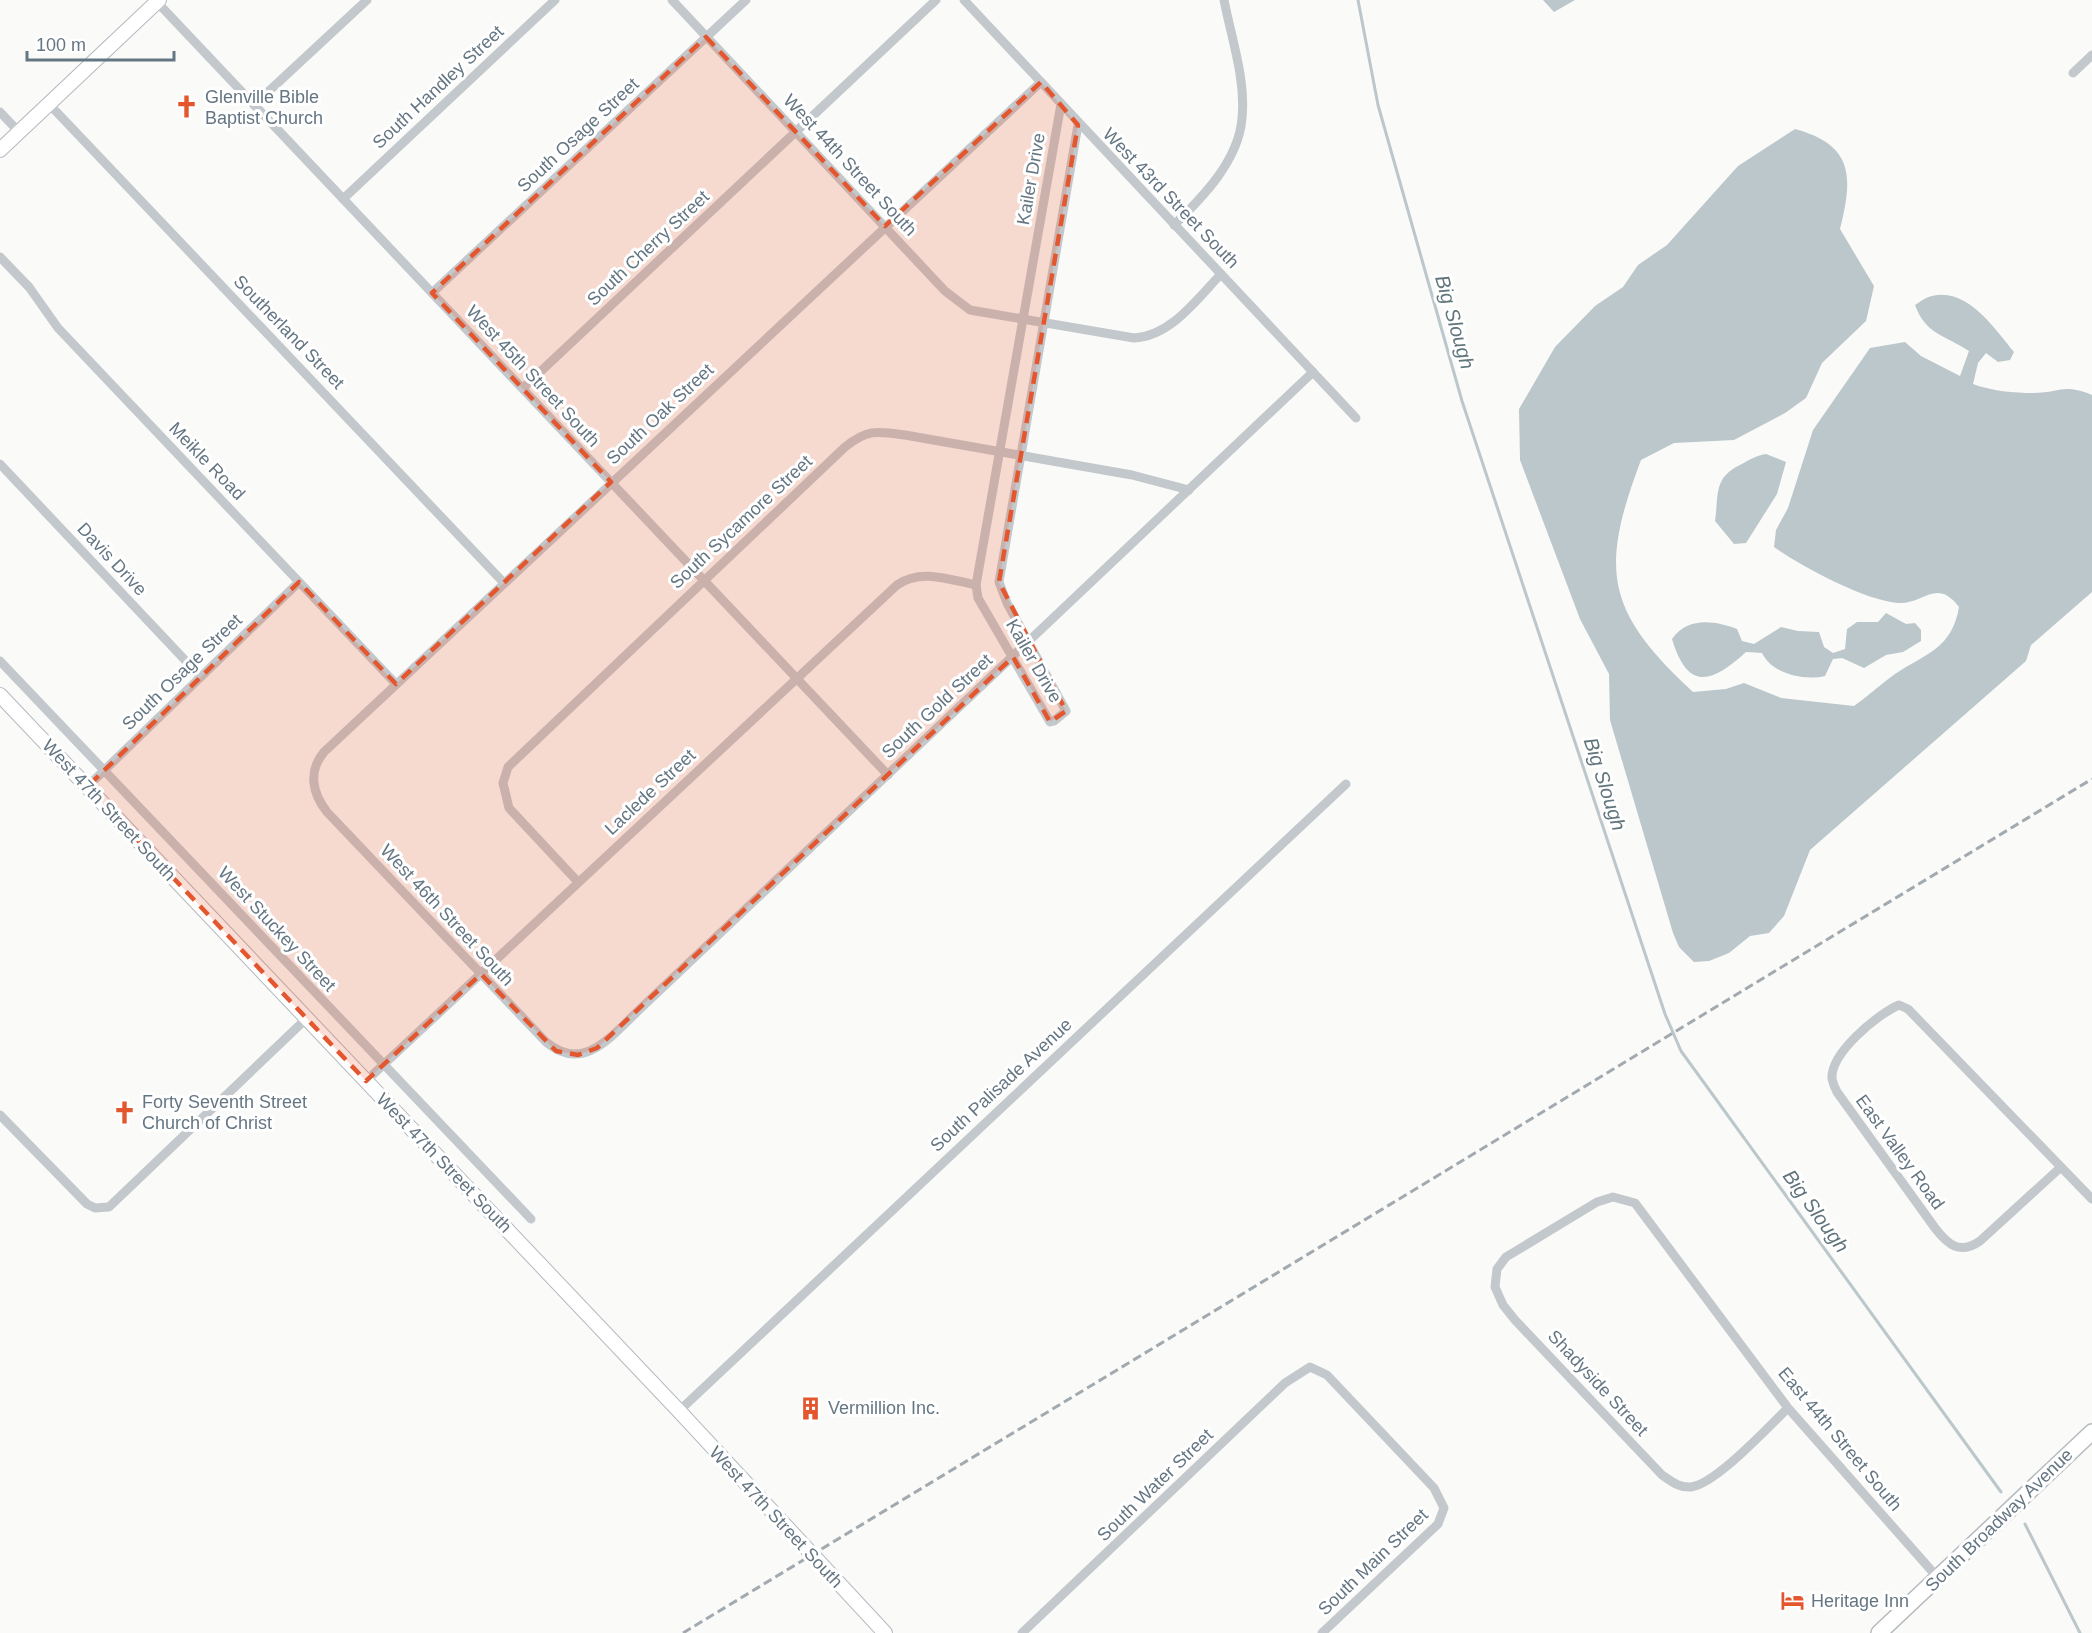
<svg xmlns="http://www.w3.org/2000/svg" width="2092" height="1633" font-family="Arial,sans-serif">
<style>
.water{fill:#bbc7cb}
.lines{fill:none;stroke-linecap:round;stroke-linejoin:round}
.stream{stroke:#bbc7cb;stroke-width:3}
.secondary-casing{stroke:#b3babf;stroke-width:16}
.primary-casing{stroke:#b5babe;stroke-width:18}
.street{stroke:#c3c8cc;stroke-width:9}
.secondary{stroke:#fff;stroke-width:14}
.primary{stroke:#fff;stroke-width:15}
.rail{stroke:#a2aab0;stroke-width:3;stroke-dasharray:9 4.5;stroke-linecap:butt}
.marked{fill:#e4572e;fill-opacity:0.2;stroke:#e4572e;stroke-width:4.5;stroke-dasharray:12 8;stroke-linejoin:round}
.labels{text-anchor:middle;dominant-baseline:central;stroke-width:6;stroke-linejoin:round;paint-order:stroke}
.street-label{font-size:18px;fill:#657683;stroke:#fff}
.poi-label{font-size:18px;fill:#657683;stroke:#fff;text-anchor:start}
.water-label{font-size:20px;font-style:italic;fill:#60757c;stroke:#fff}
</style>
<rect width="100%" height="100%" fill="#fafaf8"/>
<g class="water">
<path d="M1543,0h32l-21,12z"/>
<path d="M1795,129c59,16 58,48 45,100l34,57 -8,35 -44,42 -16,35 -21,15 -51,27 -60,3 -33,17c-42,111 -35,151 52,232l33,-3 18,-6 37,15 73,8c14,-10 27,-22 41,-32 30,-20 57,-25 64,-67 -23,-30 -35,-2 -62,-4 -33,-3 -97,-37 -123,-56l2,-17 12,-22 25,-78 57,-82 35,-6 16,14 39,20 9,-25c-24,-16 -43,-16 -54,-46 5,-3 11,-8 17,-9 35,-9 63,33 82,56l-4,8 -12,2 -12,-9 -8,10 -5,21c19,7 41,9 60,9 28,0 29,-10 59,2v197l-61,53 -5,16 -216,189 -26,66 -15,17 -19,3 -21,17 -20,8 -15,1 -15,-15 -6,-14 -63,-213 -1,-46 -29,-55 -60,-159 -1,-51 36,-62 40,-41 28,-19 15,-22 29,-20 71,-79z"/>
<path d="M1766,454l20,8 -9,32 -31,49 -12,1 -19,-23c4,-26 -2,-43 25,-56 9,-5 15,-9 26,-11z"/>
<path d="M1886,613l20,11 9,-1 6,7v11l-18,11 -17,3 -22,13 -22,-10 -9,1 -8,17c-21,5 -53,-2 -63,-23l-16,-1c-34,31 -58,40 -74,-13 15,-22 42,-19 65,-10l5,12 12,3 27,-17 17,4 21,1 5,15 9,6 12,-4 2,-20 10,-7h21z"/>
</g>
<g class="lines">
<g class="stream">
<path d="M1358,0l20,105 84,296 203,613 16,37 320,441"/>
<path d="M2025,1524l55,109"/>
</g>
<defs>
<g id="secondary">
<path d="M0,150l159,-150"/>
<path d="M0,695l679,716 206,222"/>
</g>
<path id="primary" d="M1879,1633l213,-201"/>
</defs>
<use href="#secondary" class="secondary-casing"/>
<use href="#primary" class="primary-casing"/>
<g class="street">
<path d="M155,0l733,775"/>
<path d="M672,0l273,291 25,19 164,28c37,-2 63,-39 87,-64"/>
<path d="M964,0l392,418"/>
<path d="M2073,73l19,-18"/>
<path d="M1041,82l-717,670c-16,19 -12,41 3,60l219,230c38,32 66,-7 94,-33l673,-637"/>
<path d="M49,104l455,479"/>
<path d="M1061,104l-85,481 2,13 72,124 4,-1 12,-10 -59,-108 -8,-21 79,-457"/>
<path d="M254,105l113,-105"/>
<path d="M0,112l19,20"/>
<path d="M343,199l212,-199"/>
<path d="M1174,225c29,-28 65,-65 68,-107 4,-39 -11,-81 -18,-118"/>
<path d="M0,257l29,30 29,41 338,356"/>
<path d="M432,293l314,-293"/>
<path d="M523,388l413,-388"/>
<path d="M0,464l200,212"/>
<path d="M0,661l531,558"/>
<path d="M87,787l212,-205"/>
<path d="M578,882l-69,-74 -6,-25 5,-16 337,-320c22,-18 32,-16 60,-12l227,40 57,15"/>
<path d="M366,1081l531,-496c24,-17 53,-5 79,0"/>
<path d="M0,1115l87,89 8,4 14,-1 198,-189"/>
<path d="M2061,1167l-81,74c-20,14 -32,4 -45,-13l-98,-136c-2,-4 -4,-9 -5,-13 -2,-26 46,-65 67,-74l9,4 184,190"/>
<path d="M1788,1408c-20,19 -72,76 -97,79 -12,1 -20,-6 -29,-12l-147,-155 -12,-15 -8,-18 2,-18 9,-12 91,-55 16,-5 22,6 153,205 150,170"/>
<path d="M679,1411l667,-627"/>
<path d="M1022,1633l263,-250 25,-16 17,8 107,113 10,20 -6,16 -116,109"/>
</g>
<use href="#secondary" class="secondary"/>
<use href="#primary" class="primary"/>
<path class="rail" d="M683,1633l1409,-854"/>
</g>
<path class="marked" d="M706,37l179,189 156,-144 37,43 -79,457 67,129 -16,11 -37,-65 -416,391 -19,7 -22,-4 -75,-77 -115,107 -279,-294 212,-205 97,102 215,-202 -179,-189z"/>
<defs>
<symbol id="church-bare" viewBox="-9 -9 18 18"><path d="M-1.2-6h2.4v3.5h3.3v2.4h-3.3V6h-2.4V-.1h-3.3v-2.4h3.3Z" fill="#e4572e" stroke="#fff" stroke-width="2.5" paint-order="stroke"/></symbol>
<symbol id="building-bare" viewBox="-9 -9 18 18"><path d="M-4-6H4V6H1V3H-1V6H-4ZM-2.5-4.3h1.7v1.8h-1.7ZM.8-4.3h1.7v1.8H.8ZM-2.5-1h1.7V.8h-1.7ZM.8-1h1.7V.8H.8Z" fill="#e4572e" stroke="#fff" stroke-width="2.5" paint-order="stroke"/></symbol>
<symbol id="hotel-bare" viewBox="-9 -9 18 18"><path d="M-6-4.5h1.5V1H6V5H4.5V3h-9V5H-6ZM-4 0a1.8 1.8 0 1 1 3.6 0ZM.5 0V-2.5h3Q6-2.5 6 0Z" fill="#e4572e" stroke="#fff" stroke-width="2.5" paint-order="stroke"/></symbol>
</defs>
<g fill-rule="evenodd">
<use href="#church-bare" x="170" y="90" width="33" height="33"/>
<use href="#church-bare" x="108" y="1096" width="33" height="33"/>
<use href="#building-bare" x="794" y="1392" width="33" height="33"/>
<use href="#hotel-bare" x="1776" y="1584" width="33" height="33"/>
</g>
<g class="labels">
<g class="street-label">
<text transform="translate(438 87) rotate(-43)">South Handley Street</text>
<text transform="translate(578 135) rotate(-43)">South Osage Street</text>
<text transform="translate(850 165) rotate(47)">West 44th Street South</text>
<text transform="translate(1031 179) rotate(-80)">Kailer Drive</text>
<text transform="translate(1171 198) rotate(46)">West 43rd Street South</text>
<text transform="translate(648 248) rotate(-43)">South Cherry Street</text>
<text transform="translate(289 332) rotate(46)">Southerland Street</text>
<text transform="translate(533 376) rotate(47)">West 45th Street South</text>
<text transform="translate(660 414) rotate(-43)">South Oak Street</text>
<text transform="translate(207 461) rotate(46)">Meikle Road</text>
<text transform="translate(741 522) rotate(-43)">South Sycamore Street</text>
<text transform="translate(112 559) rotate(47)">Davis Drive</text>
<text transform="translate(1034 661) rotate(60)">Kailer Drive</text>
<text transform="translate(182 672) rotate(-44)">South Osage Street</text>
<text transform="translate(937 706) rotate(-43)">South Gold Street</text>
<text transform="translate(650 792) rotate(-43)">Laclede Street</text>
<text transform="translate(109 810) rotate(47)">West 47th Street South</text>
<text transform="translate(447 915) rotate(47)">West 46th Street South</text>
<text transform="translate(277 929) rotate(47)">West Stuckey Street</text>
<text transform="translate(1001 1085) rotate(-43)">South Palisade Avenue</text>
<text transform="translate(1900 1152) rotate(54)">East Valley Road</text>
<text transform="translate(444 1163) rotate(46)">West 47th Street South</text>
<text transform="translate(1598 1383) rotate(47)">Shadyside Street</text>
<text transform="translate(1840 1439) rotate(50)">East 44th Street South</text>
<text transform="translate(1155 1485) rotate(-44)">South Water Street</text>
<text transform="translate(776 1517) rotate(47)">West 47th Street South</text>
<text transform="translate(1999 1520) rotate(-44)">South Broadway Avenue</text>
<text transform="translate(1373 1562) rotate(-44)">South Main Street</text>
</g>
<g class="poi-label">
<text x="205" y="97">Glenville Bible<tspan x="205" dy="21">Baptist Church</tspan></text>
<text x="142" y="1102">Forty Seventh Street<tspan x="142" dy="21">Church of Christ</tspan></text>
<text x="828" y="1408">Vermillion Inc.</text>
<text x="1811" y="1601">Heritage Inn</text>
</g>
<g class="water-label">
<text transform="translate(1455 322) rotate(74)">Big Slough</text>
<text transform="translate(1605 784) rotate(72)">Big Slough</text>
<text transform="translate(1816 1211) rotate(54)">Big Slough</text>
</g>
</g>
<path d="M27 51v9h147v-9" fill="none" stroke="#657683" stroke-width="3"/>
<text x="36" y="51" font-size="18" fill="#657683" stroke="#ffffff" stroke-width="4.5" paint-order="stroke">100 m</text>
</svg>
